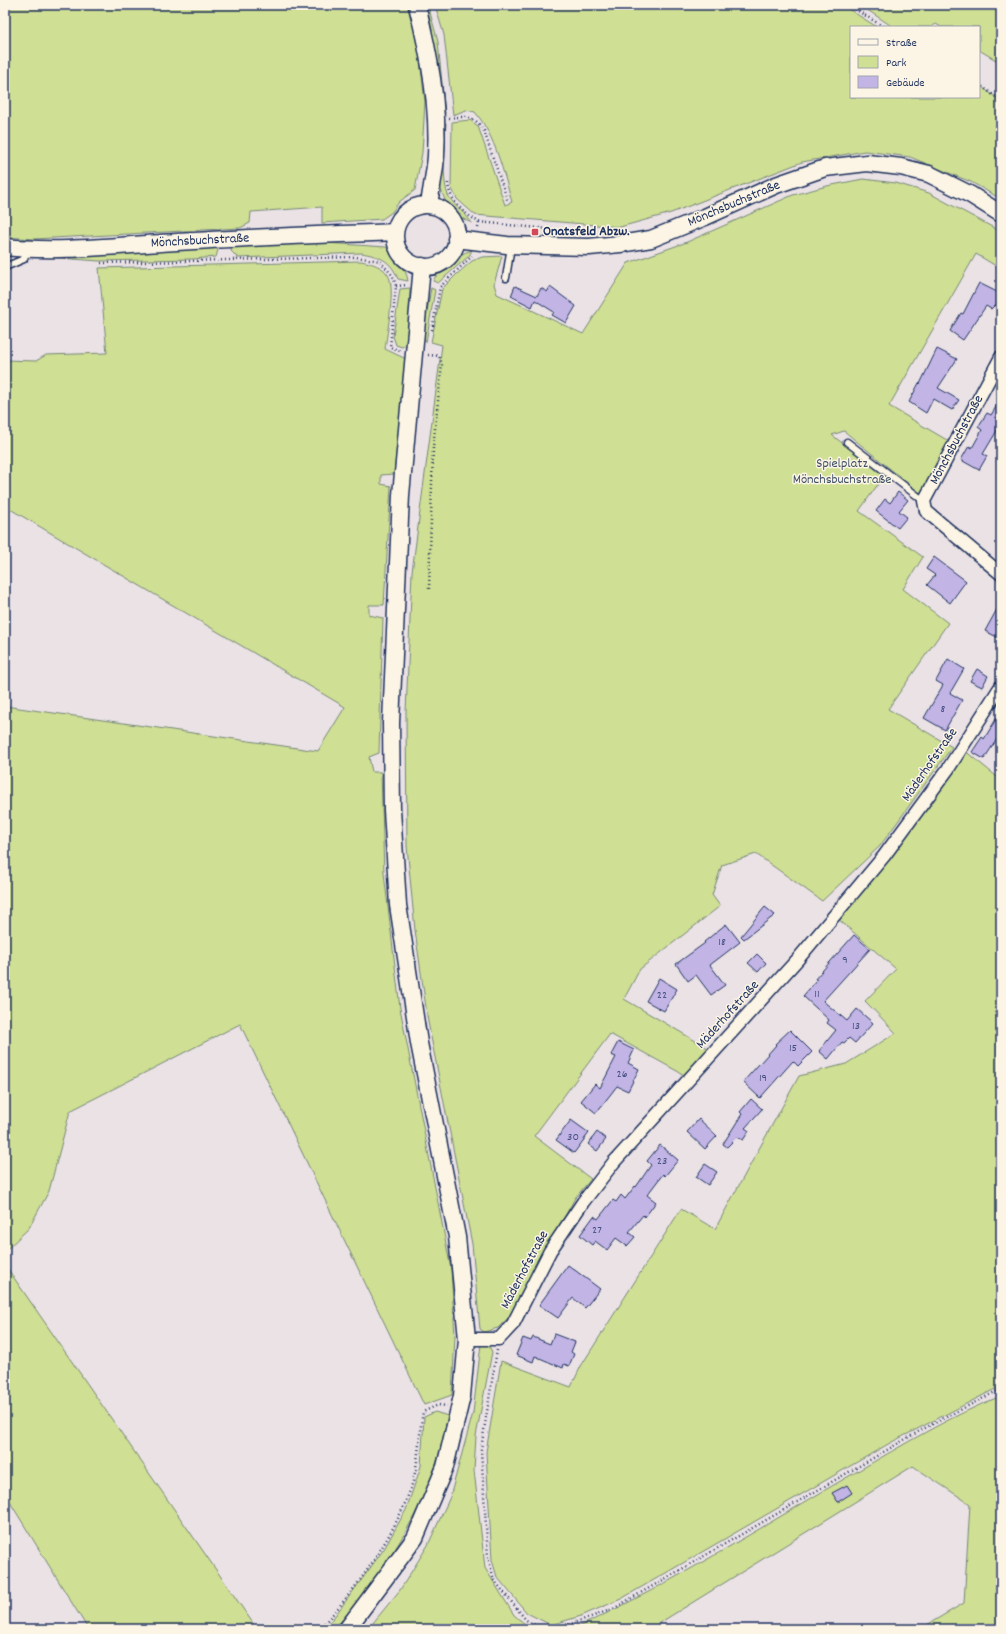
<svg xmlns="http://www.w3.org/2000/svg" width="1006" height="1634" font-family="Dekko,sans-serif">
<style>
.green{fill:#cfdf93;stroke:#758778}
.building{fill:#c2b5e6;stroke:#1b2f5e}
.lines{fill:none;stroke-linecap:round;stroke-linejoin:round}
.lane-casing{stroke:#1b2f5e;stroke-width:9}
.street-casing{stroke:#1b2f5e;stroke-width:15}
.secondary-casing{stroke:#1b2f5e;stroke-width:19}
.path{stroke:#1b2f5e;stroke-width:2.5;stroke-dasharray:1 3;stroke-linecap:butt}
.lane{stroke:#fcf5e5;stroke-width:6}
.street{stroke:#fcf5e5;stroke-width:12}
.secondary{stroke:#fcf5e5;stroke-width:16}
.poi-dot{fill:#d1495b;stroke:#fcf5e5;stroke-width:1.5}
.labels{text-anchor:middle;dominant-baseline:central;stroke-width:3;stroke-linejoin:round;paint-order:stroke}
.number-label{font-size:12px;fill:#455080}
.street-label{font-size:14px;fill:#1b2f5e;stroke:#fcf5e5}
.poi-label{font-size:14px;font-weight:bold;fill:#1b2f5e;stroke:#fcf5e5;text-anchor:start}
.park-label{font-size:14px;fill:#3f5269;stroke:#fcf5e5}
</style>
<rect width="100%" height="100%" fill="#ebe2e5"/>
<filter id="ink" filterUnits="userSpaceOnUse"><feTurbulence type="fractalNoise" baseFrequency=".025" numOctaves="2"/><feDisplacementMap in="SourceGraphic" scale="8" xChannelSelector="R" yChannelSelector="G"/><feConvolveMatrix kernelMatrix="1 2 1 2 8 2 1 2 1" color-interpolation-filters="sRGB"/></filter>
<g filter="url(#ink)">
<g class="green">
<path d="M5,5h402l11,38 7,59 -3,51 -7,37 -16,12 -7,10 -10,7 -60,4v-16l-71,5 -1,11 -10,5 -206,11 -29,-2z"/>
<path d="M424,5h4l10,37 7,72h-4z"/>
<path d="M435,5h407l35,22h-26v70h128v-12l22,16v98l-30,-17 -61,-25 -45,-6 -63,11 -131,51 -51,14 -145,-12 -18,-16 -6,-12 1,-65 18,-2 8,6 27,79 7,-3c-9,-30 -16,-65 -37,-90l-9,-2 -13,5 -9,-80z"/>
<path d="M860,5h141v58l-22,-13v-23h-38l-5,-3 -5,3h-38z"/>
<path d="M446,123c-1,18 -5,60 3,74 6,10 17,16 23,26 -14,-5 -28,-19 -31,-34 -3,-15 0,-46 1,-63z"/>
<path d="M863,179l33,4 33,10 65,35 7,6v35l-25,-15 -87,152 63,37 -30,52 -78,-64 -12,4 52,41 -25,35 64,46 -20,32 45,34 -60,86 64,38 -72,99 -58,55 -66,-47 -34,11 -10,30 8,11 -80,63 -16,30 87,51 -25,26 -76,-42 -76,102 57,43 -16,19 -66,119 -11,11 -14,4 -4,-3 -8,-85 -44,-222 -13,-92 -8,-84 -1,-134 6,-140 30,-227 -11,-3 11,-53 14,-14 16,-14 10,-4 20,-1 -8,28 3,10 86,40 45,-71 59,-21 106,-47 34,-9z"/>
<path d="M264,243h62l60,4c9,11 20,19 22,34l-10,-2c-7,-19 -19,-23 -37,-26l-123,5 -7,-7 3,-6z"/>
<path d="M214,246l4,4 -2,7 -23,2 -94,2 -53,-4z"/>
<path d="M472,250l-3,6 -31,27 -5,-2c9,-17 21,-25 39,-31z"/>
<path d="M361,261c10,2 22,5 27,14 8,12 -1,58 -3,74l21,10 -12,115 -13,1v9l10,2 -7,119h-15v10l14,3 -4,135 -10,4 3,15h9l3,101 16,135 51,261 4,67 -3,59 -28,10 -184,-381 -170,87 -21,80 -20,37 -24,23v-545l313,45 27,-44 -340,-201v-146l31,1 10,-6 61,-2 -8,-85z"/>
<path d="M410,288l-2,56 -6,3 -6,-2 -3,-9 7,-47z"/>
<path d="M431,288l4,2 -9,52 -3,-7z"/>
<path d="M964,750l37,30v606l-111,57 -269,156 -40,17 -30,9 -24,-12 -30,-36 -5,-17 -6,-108 15,-91 70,26 10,-21 100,-157 34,20 84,-153 47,-12 50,-31 -31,-32 31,-32 -58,-50z"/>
<path d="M5,1265l252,364h-169l-83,-135z"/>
<path d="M481,1344h7l4,8 -16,84 -2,34 11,98 29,47 17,14h-163l32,-39 28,-45 22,-48 23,-84z"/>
<path d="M1001,1396v233h-81l44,-26 6,-99 -57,-38 -260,161 2,2h-84l7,-2c96,-44 186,-102 278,-155 47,-27 94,-56 145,-76z"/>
<path d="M435,1412l13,4c-3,14 -6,28 -10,42 -20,64 -59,121 -104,171h-11l11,-12 50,-68 22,-39 15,-44 3,-49z"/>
</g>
<g class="building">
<path d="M979,283l22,11v15l-6,-4 -4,4 -5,-3 -23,34 -13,-9 11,-18 2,1z"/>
<path d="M515,286l22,10 4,-8 6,4 3,-5 26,19 -10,17 -14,-8 2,-3 -19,-12 -3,7 -21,-11z"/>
<path d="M937,349l20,10 -19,29 21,12 -7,10 -19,-11 -7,14 -17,-11 10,-19 1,1z"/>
<path d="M1001,399v25l-18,30 4,2 -8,14 -18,-10 8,-14 3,2 10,-18 -4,-3 9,-14 4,2z"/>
<path d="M898,492l10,8 -9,11 8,6 -9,11 -22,-17 9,-12 5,4z"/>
<path d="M934,557l32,24 -16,22 -23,-18 8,-10 -9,-6z"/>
<path d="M1001,602v37l-16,-8z"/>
<path d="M948,659l16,10 -14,24 12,7 -17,30 -21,-12 19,-33 -7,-4z"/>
<path d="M977,669l11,7 -6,11 -12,-6z"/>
<path d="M1001,711v22l-17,26 -12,-7 10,-15 2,2z"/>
<path d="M765,907l10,8 -31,24 -3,-3z"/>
<path d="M726,924l14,18 -30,23 15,20 -14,10 -15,-20 -8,6 -12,-17 29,-21 -1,-1z"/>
<path d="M854,935l16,14 -47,52 24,20 10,-12 16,14 -18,20 -6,-5 -5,5 -2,-1 -14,17 -9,-8 17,-21 -9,-7 2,-3 -26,-24 14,-16 -2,-1z"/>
<path d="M757,954l9,9 -8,9 -10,-9z"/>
<path d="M659,978l18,11 -13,22 -18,-10z"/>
<path d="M790,1030l22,22 -14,14 -5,-5 -33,37 -17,-16 33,-37 -1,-1z"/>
<path d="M618,1042l16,8 -6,13 11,6 -11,22 -11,-5 -21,27 -15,-12 14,-17 5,4 16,-31 -5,-2z"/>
<path d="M751,1099l11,10 -17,19 4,3 -6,9 -6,-3 -10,10 -4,-3 19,-30 -2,-2z"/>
<path d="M699,1119l18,17 -12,13 -18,-17z"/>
<path d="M571,1120l18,13 -15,20 -18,-13z"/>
<path d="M597,1132l9,7 -9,12 -9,-7z"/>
<path d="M660,1145l18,15 -13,16 -2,-2 -16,21 9,7 -11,15 -2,-2 -14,17 6,5 -8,9 -11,-8 -9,12 -12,-9 -3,4 -12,-10 14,-19 4,3 15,-19 3,2 5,-7 4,4 10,-13 1,1 15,-22 -4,-4z"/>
<path d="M705,1164l12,8 -9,13 -12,-8z"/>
<path d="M568,1265l32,24 -15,19 -12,-10 -15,20 -19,-13z"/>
<path d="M554,1334l21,8 -4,10 3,2 -5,12 -5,-2 -1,4 -28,-12 -2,6 -17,-7 7,-17 8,3 2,-4 17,7z"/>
<path d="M847,1485l5,8 -14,9 -6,-9z"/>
</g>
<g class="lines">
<defs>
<g id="lane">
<path d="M5,267l19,-8 3,-10"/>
<path d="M506,278l5,-32"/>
<path d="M847,442l77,59"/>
</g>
<g id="street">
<path d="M1001,357l-77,144 2,10 75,63"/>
<path d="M467,1339h32l14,-15 37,-73 33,-49 31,-40 184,-203 86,-103 64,-87 53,-83"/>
</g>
<g id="secondary">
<path d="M417,5c12,49 22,100 19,151 -1,16 -5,33 -7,49"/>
<circle cx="426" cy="236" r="31"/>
<path d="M456,239l51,6 82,2 31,-3 31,-5 54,-22 71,-32 49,-17 42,-5 34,4 28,7 42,21 30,19"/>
<path d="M5,247c57,6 115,-2 172,-5 73,-5 145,-7 218,-10"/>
<path d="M347,1629l68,-91 30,-71 17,-71 5,-57 -10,-102 -38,-194 -21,-138 -6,-95 -1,-87 10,-228 21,-229"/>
</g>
</defs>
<use href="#lane" class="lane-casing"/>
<use href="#street" class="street-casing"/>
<use href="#secondary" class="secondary-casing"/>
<g class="path">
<path d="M848,5l36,22"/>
<path d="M979,84l22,17"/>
<path d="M449,118c18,-2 25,-3 35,13l24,71"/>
<path d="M448,183c1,17 16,31 31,39l80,8"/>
<path d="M478,228l1,-6"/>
<path d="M101,263l255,-6 24,4 13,15 3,10 -6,61 11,4"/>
<path d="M396,286l11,-1"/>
<path d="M432,330l8,-43 32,-31"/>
<path d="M428,355l11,1 3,8 -9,83 -4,142"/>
<path d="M497,1350l-16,99 7,108 6,23 32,40 15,9h3"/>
<path d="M319,1629c36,-37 80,-99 94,-148 6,-22 6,-47 10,-69l15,-7 9,1"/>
<path d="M557,1629l56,-20 310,-180 78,-40"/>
</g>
<use href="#lane" class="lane"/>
<use href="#street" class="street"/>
<use href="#secondary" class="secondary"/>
</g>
</g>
<rect class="poi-dot" x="531" y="228" width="8" height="8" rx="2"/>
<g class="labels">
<g class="number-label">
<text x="943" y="709">8</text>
<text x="722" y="942">18</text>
<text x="845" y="960">9</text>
<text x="817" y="994">11</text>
<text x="662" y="995">22</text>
<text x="856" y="1026">13</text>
<text x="793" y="1048">15</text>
<text x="622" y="1074">26</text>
<text x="763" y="1078">19</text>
<text x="573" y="1137">30</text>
<text x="662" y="1161">23</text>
<text x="597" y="1230">27</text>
</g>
<g class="street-label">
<text transform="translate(734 204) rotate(-23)">Mönchsbuchstraße</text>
<text transform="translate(200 241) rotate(-3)">Mönchsbuchstraße</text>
<text transform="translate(957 440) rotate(-62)">Mönchsbuchstraße</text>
<text transform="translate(930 765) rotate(-55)">Mäderhofstraße</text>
<text transform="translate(728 1015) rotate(-48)">Mäderhofstraße</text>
<text transform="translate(525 1270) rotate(-62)">Mäderhofstraße</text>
</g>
<g class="poi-label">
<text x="543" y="232">Onatsfeld Abzw.</text>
</g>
<g class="park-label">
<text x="842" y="464">Spielplatz<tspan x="842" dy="16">Mönchsbuchstraße</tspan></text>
</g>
</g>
<rect width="1006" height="1634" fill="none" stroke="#fcf5e5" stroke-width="20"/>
<rect x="10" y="10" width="986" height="1614" fill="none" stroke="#1b2f5e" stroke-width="1.5" filter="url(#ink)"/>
<rect x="850" y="26" width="130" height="72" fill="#fcf5e5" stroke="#a2a6af"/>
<rect x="858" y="39" width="20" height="6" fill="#fcf5e5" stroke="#a2a6af"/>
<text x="886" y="46" font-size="12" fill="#1b2f5e">Straße</text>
<rect x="858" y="56" width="20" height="12" fill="#cfdf93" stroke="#a2a6af"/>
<text x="886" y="66" font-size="12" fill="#1b2f5e">Park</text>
<rect x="858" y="76" width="20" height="12" fill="#c2b5e6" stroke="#a2a6af"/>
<text x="886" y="86" font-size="12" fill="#1b2f5e">Gebäude</text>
</svg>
